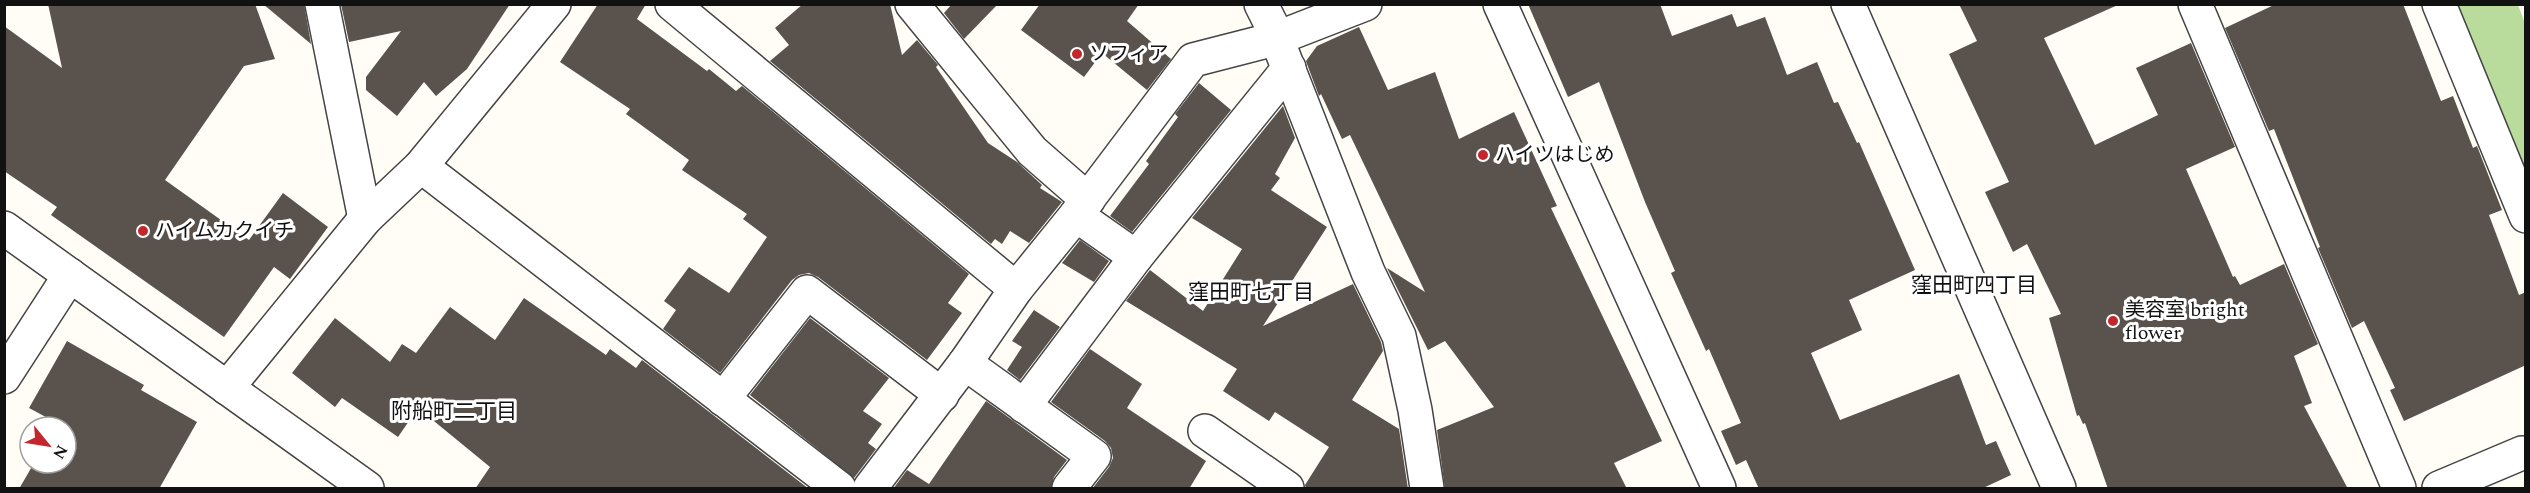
<svg xmlns="http://www.w3.org/2000/svg" width="2530" height="493" font-family="Spectral,'Noto Sans JP',serif">
<style>
.forest{fill:#b9dc9c}
.building{fill:#5a524d}
.lines{fill:none;stroke-linecap:round;stroke-linejoin:round}
.minor-casing{stroke:#444;stroke-width:36}
.minor{stroke:#fff;stroke-width:33}
.poi-dot{fill:#c4262e;stroke:#fff;stroke-width:2}
.labels{text-anchor:middle;dominant-baseline:central;stroke-width:6;stroke-linejoin:round;paint-order:stroke}
.poi-label{font-size:20px;fill:#111;stroke:#fff;text-anchor:start}
.neighbourhood-label{font-size:21px;fill:#111;stroke:#fff}
</style>
<rect width="100%" height="100%" fill="#fffdf5"/>
<path class="forest" d="M2449,5h69l8,21 -1,167z"/>
<g class="building">
<path d="M48,4h207l20,55 -31,7 -79,114 84,60 34,-47 45,34 -38,52 -16,-12 -50,70 -173,-122 6,-8 -53,-36v-145l58,42z"/>
<path d="M263,4h41l7,40z"/>
<path d="M341,4h169l-43,65 -31,27 -12,-14 -27,34 -31,-26v-13l35,-46 -52,11z"/>
<path d="M598,4h48l-9,15 70,52 2,-2 27,22 6,-5 227,188 -21,29 14,10 -35,47 -109,-83 -9,-4 -10,2 -7,5 -72,93 -57,-44 13,-19 -12,-9 25,-34 40,26 38,-56 -24,-18 4,-5 -65,-44 7,-10 -63,-46 4,-5 -70,-47z"/>
<path d="M803,4h87l12,51 15,-15 21,25 -2,2 52,76 29,19 25,23 -2,3 22,14 -33,41 -19,-12 -8,13 -7,-5 -4,5 -221,-183 19,-16 -14,-17z"/>
<path d="M952,4h46l-34,35 -20,-26z"/>
<path d="M1040,4h99l-12,17 44,38 -24,31 -45,-37 -18,24 -63,-47z"/>
<path d="M1528,4h132l12,32 60,-22 5,13 28,-10 22,58 30,-13 17,41 4,-1 19,41 2,-1 56,128 -66,30 13,30 -51,23 29,67 119,-46 27,71 10,-4 15,34 -30,14h-222l-13,-29 -10,5 -15,-34 20,-8 -32,-74 -3,2 -35,-78 4,-2 -30,-69 -46,-120 -31,15z"/>
<path d="M1959,4h161l-76,34 51,107 63,-30 -22,-47 55,-25 44,104 -49,22 47,108 2,-1 5,9 44,-21 34,80 -24,12 18,47 -8,3 44,83h-240l-23,-66 -2,1 -4,-9 -2,1 -28,-98 12,-4 -34,-70 -14,8 -28,-60 24,-10 -60,-128 28,-13z"/>
<path d="M2276,4h127l38,97 12,-5 20,52 4,-2 25,64 -13,5 30,80 7,-3v73l-122,56 -14,-31 5,-2 -31,-67 -12,7 -34,-80 2,-1 -46,-118 -5,2 -44,-103z"/>
<path d="M1359,27l29,63 47,-18 24,67 55,-27 43,94 -6,2 111,233 -48,22 13,26h-182l-8,-59 57,-23 -49,-66 -17,9 -41,-82 38,24 -75,-157 -8,4 -21,-45 -2,2 -12,-32 -1,-3 11,-15z"/>
<path d="M1199,83l32,27 -99,122 -22,-16 39,-52 -3,-3 32,-44 -3,-3z"/>
<path d="M1283,106l12,32 -20,36 5,4 -9,12 56,37 -64,99 90,-42 28,58 2,9 -31,49 47,29 9,60h-102l-1,-4 24,-38 -54,-35 -6,9 -46,-30 14,-22 -111,-68 24,-31 53,41 39,-62 -50,-31z"/>
<path d="M1080,240l29,21 -15,21 -32,-19z"/>
<path d="M524,298l82,57 4,-6 26,19 6,-8 167,129h-334l15,-22 -72,-59 -20,29 -56,-39 -7,9 -43,-34 43,-55 55,44 12,-18 14,9 34,-46 45,33z"/>
<path d="M1034,310l26,17 -40,53 -13,-10 15,-23 -10,-6z"/>
<path d="M810,318l79,60 -26,33 19,13 -14,19 8,6 -22,29 -104,-83z"/>
<path d="M67,341l77,44 -3,5 56,32 -38,67h-140l15,-26h32v-36h-12l3,-4 -28,-15z"/>
<path d="M1090,349l52,35 -15,24 79,53 -17,28h-97l17,-22 4,-9 -2,-10 -6,-7 -54,-39z"/>
<path d="M986,401l81,59 -13,17 -3,12h-158l14,-19 22,14z"/>
</g>
<g class="lines">
<defs>
<g id="minor">
<path d="M322,4l43,215"/>
<path d="M672,4l344,285"/>
<path d="M912,4l120,147 56,49"/>
<path d="M1261,4l10,20 97,248 31,64 16,74 12,78"/>
<path d="M1500,4l219,484"/>
<path d="M1848,4l211,484"/>
<path d="M2195,4l204,484"/>
<path d="M2439,4l87,212"/>
<path d="M421,166l418,322"/>
<path d="M1076,215l60,42"/>
<path d="M4,228l363,260"/>
<path d="M965,363l129,93 -25,32"/>
<path d="M4,377l66,-102"/>
<path d="M227,388l138,-169 56,-53 133,-162"/>
<path d="M723,399l84,-107 135,103"/>
<path d="M1024,406l112,-149 153,-189"/>
<path d="M1205,431l82,57"/>
<path d="M870,488l95,-125 51,-74 60,-74 117,-155 82,-21 90,-35"/>
<path d="M2439,488l83,-35"/>
</g>
</defs>
<use href="#minor" class="minor-casing"/>
<use href="#minor" class="minor"/>
</g>
<g class="poi-dot">
<circle cx="1077" cy="54" r="6"/>
<circle cx="1483" cy="155" r="6"/>
<circle cx="143" cy="231" r="6"/>
<circle cx="2113" cy="321" r="6"/>
</g>
<g class="labels">
<g class="poi-label">
<text x="1089" y="54">ソフィア</text>
<text x="1495" y="155">ハイツはじめ</text>
<text x="155" y="231">ハイムカクイチ</text>
<text x="2125" y="310">美容室 bright<tspan x="2125" dy="23">flower</tspan></text>
</g>
<g class="neighbourhood-label">
<text x="1974" y="286">窪田町四丁目</text>
<text x="1251" y="293">窪田町七丁目</text>
<text x="454" y="412">附船町二丁目</text>
</g>
</g>
<rect width="2530" height="493" fill="none" stroke="#111111" stroke-width="12"/>
<g transform="translate(48 445) rotate(120)"><circle r="28" fill="#ffffff" stroke="#a0a0a0" stroke-width="1.5"/>
<path d="M0-4.5L10 22L0 15L-10 22Z" fill="#c4262e"/>
<text y="-9" font-size="16" font-weight="bold" text-anchor="middle" fill="#111111">N</text>
</g>
</svg>
